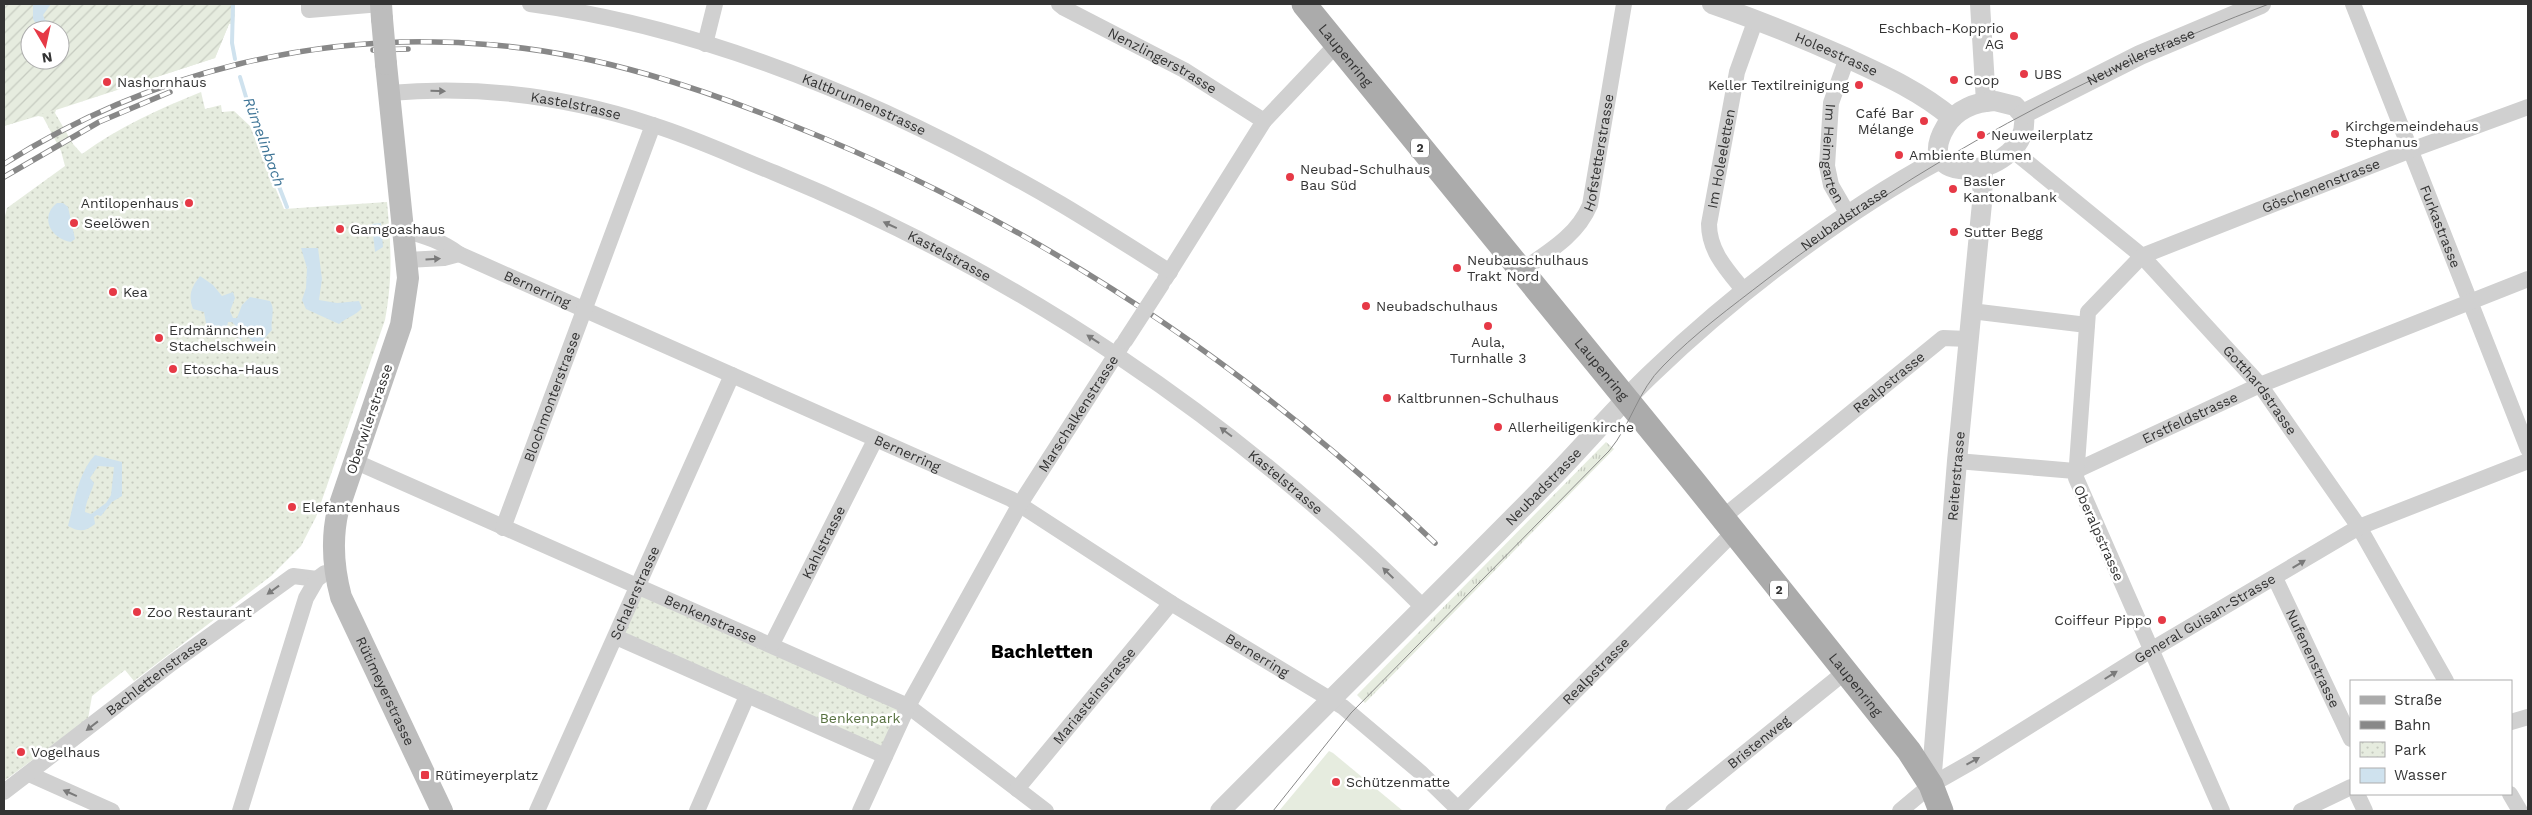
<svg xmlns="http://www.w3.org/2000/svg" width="2532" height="815" font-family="'Work Sans',sans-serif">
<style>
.grass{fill:url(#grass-tufts)}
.park{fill:url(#park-dots);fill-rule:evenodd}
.garden{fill:url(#garden-furrows);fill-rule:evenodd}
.pitch{fill:#e6ecdf}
.water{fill:#cfe2ee;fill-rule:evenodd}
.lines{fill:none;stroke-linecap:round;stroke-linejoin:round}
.stream{stroke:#cfe2ee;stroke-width:4}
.minor{stroke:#d0d0d0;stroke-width:16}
.tertiary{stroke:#d0d0d0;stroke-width:20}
.secondary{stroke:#bdbdbd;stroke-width:22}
.primary{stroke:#ababab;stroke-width:25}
.tram{stroke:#888;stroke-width:1}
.rail-casing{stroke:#888;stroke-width:5.5}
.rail{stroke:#fff;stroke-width:4;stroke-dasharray:11;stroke-linecap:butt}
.minor-bridge{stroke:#d0d0d0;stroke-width:16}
.secondary-bridge{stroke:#bdbdbd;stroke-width:22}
.oneway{fill:#7a7a7a}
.poi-dot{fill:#e63946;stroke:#fff;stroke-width:2}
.labels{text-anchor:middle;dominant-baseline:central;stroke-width:5;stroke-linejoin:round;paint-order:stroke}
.shield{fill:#fff;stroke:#707070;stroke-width:1}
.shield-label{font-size:12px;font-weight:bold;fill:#333}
.poi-label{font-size:14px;fill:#333;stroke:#fff;text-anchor:start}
.street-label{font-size:14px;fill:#333;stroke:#fff}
.park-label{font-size:14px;fill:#56703f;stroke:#fff}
.water-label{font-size:15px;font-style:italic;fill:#3f7597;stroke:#fff}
.district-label{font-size:19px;font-weight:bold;fill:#000;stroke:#fff}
</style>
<defs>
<pattern id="grass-tufts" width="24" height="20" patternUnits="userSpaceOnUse" patternTransform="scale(1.25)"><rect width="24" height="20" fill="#e6ecdf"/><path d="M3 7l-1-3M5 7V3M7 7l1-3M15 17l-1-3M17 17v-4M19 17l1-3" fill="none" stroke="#c6cbc0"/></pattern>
<pattern id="park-dots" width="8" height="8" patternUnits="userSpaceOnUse" patternTransform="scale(1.25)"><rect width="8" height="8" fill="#e6ecdf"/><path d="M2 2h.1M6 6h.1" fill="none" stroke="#c6cbc0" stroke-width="1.8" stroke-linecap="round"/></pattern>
<pattern id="garden-furrows" width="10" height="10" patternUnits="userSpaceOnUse" patternTransform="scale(1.25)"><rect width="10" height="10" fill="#e6ecdf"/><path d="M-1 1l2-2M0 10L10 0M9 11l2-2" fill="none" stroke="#c6cbc0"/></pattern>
</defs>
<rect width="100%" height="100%" fill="#fff"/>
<path class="grass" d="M1606,442l8,7 -249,254 -8,-8z"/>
<g class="park">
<path d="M4,4h231l-1,20h-5l-14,34 -159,52 -1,3 18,31 9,10c37,-27 77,-45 119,-62l4,17 16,-4 1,7 12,-1 16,15 34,83 103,-7c4,44 6,75 -2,118l-69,197 -15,29 -30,30 -137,105 -9,-11 -33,26 -4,23 -84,62v-561l3,-12 58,-42 -4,-15 -18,-34 -5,-1 -34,10zM30,30h30v30h-30z"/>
<path d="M638,588l267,117 -25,54 -266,-117z"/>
</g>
<path class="garden" d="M4,4h231l-1,20h-5l-14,34 -211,68zM30,30h30v30h-30z"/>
<path class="pitch" d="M1329,751l4,2 70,58h-124z"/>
<g class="water">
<path d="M33,4h18l-8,11 2,5 7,2 -4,8h-8l-7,-11z"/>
<path d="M57,203h6l5,4 7,32 -4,3c-20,-3 -32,-25 -14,-39z"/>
<path d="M381,223l2,24 -8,5 -3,-28z"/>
<path d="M301,248h17l4,31 -3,21 18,3 22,-2 3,7c-7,8 -15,9 -23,16l-33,-15 -4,-9 4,-12 1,-20z"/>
<path d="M200,276l13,9 9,11 11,-4 2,6 -5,13 3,7h4l5,-13 8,-8 20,4c6,9 0,19 2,29l-10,11 -9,1 -9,-10 -3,9 -7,-10 1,-6 -3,-3h-4l-1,5 -6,3 -14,-2 -3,-16 -11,-3c-5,-14 -2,-21 7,-33z"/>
<path d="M95,455l27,7v34l-10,6 -11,14 -4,-1 -3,2 1,7c-10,8 -16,8 -27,2 6,-23 10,-53 27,-71zM98,466l16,1 -3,28 -5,8 -15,11 -6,-2c1,-12 6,-18 9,-29l-4,-5z"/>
</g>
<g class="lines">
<g class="stream">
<path d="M233,4l-1,39 3,16"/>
<path d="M240,77l12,40 35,90"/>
</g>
<g class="minor">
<path d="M309,4v6l72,-6"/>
<path id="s1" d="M530,4c186,25 370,106 531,200 37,22 73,45 109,68"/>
<path id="s2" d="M1059,4l5,4 120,62 80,51"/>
<path id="s3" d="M2353,4l175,445"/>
<path d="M705,44l10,-40"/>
<path id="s4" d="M1847,58l-16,45 -4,63 4,19 18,31"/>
<path id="s5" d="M389,93c89,-8 180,4 264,32 42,13 82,32 122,48 243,100 462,248 648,434"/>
<path id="s6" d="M2011,149l131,107 118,129 99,142 87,154"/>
<path id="s7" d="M404,230c20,6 38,11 55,24l552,245 160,104 172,104 77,65 40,39"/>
<path d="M407,260l37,-2 15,-4"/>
<path id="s8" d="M1521,271c27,-19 56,-35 69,-66l34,-201"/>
<path d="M1165,279l99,-158 73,-77"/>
<path id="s9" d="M1745,292c-17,-21 -36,-40 -36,-68l28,-152 19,-53"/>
<path d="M1971,311l116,14"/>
<path id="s10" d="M354,461l554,245 138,105"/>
<path id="s11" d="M1957,461l118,10 185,-86 268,-106"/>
<path id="s12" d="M1722,518l221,-180 25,1"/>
<path id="s13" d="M503,528l150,-403"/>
<path id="s14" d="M2275,578l76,161"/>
<path d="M616,637l269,119"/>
<path id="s15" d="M772,644l103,-204"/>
<path d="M2511,722l17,-5"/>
<path d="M29,774l83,37"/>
<path id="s16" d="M1017,789l154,-186"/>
<path id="s17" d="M4,792l168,-129 121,-87 24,3"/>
<path d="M2357,794l8,17"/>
<path d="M2510,794l10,17"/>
<path id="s18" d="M1458,809l275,-276"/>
<path d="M240,811l66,-213 11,-19 8,-6"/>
<path id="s19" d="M537,811l195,-436"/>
<path d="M697,811l50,-115"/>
<path id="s20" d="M860,811l48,-105 112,-202 102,-159"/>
<path id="s21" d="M1673,811l172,-139"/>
<path id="s22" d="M1900,811l31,-26 44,-25 176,-110 208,-123 169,-66"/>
<path id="s23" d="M2222,811l-146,-333 12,-166 54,-56 269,-106 117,-43"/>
<path d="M2301,811l50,-24"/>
</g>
<g class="tertiary">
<path id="s24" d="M1712,4c46,16 90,34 135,54 37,17 73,33 105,60"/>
<path d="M1980,4l6,98"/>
<path d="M1995,101l20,5 9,10c7,61 -118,77 -78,10 11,-17 30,-24 49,-25z"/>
<path id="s25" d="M2023,114l117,-59 121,-51"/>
<path id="s26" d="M1931,785l26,-324 25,-258 1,-35"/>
<path id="s27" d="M1220,811c110,-111 222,-221 332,-333 34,-35 66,-73 101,-106 81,-78 189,-160 287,-213"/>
</g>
<g class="secondary">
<path d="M381,4l1,15"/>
<path id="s28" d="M386,64l22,214 -7,47 -63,185c-7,30 -5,57 3,87l101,214"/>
</g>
<path class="primary" id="s29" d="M1304,4l390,478 215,269 22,34 10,26"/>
<path class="tram" d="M1273,811l78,-98 258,-262c22,-26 29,-61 54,-85 31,-32 68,-59 103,-86 152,-117 324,-209 503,-276"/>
<defs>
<g id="rail">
<path d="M373,50l35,-1"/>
<path d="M4,164c145,-92 318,-135 490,-119 104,9 204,42 300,81 240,96 455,239 641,417"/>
<path d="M4,177l95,-55 71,-30"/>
</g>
</defs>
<use href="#rail" class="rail-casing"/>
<use href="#rail" class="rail"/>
<path class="minor-bridge" d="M1125,341l37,-57"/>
<path class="secondary-bridge" d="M382,19l4,45"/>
</g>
<defs><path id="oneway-solid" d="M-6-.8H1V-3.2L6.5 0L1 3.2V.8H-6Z" transform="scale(1.25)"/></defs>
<g class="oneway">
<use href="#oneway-solid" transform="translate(438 91) rotate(1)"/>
<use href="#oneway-solid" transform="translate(890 225) rotate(-155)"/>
<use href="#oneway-solid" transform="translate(433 259) rotate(-4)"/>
<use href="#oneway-solid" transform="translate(1093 339) rotate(-147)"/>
<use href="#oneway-solid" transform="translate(1226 432) rotate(-143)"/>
<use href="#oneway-solid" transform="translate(2299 564) rotate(-31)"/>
<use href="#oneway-solid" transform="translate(1388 573) rotate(-136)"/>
<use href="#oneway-solid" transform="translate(273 590) rotate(144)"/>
<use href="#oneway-solid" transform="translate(2111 675) rotate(-32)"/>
<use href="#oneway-solid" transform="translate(92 726) rotate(142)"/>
<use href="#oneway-solid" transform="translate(1973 761) rotate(-29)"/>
<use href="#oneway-solid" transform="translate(70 793) rotate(-156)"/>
</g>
<g class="poi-dot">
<circle cx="2014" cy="36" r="5"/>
<circle cx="2024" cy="74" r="5"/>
<circle cx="1954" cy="80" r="5"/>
<circle cx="107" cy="82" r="5"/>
<circle cx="1859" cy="85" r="5"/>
<circle cx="1924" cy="121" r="5"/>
<circle cx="2335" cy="134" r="5"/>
<circle cx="1981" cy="135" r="5"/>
<circle cx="1899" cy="155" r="5"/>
<circle cx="1290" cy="177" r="5"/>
<circle cx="1953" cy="189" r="5"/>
<circle cx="189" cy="203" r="5"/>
<circle cx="74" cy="223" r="5"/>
<circle cx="340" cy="229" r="5"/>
<circle cx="1954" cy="232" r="5"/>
<circle cx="1457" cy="268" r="5"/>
<circle cx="113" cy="292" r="5"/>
<circle cx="1366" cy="306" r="5"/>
<circle cx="1488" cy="326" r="5"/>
<circle cx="159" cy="338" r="5"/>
<circle cx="173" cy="369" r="5"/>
<circle cx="1387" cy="398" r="5"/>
<circle cx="1498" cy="427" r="5"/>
<circle cx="292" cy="507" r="5"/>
<circle cx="137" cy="612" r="5"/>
<circle cx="2162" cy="620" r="5"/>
<circle cx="21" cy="752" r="5"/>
<rect x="420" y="770" width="10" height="10" rx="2.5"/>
<circle cx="1336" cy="782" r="5"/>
</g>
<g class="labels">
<g class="shield">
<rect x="1411" y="138.5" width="18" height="19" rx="4"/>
<rect x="1770" y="580.5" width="18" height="19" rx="4"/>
</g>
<g class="shield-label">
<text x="1420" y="148">2</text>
<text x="1779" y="590">2</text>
</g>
<g class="poi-label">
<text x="2004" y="28" text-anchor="end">Eschbach-Kopprio<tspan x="2004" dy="16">AG</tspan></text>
<text x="2034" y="74">UBS</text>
<text x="1964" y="80">Coop</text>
<text x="117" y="82">Nashornhaus</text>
<text x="1849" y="85" text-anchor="end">Keller Textilreinigung</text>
<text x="1914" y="113" text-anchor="end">Café Bar<tspan x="1914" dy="16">Mélange</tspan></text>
<text x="2345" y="126">Kirchgemeindehaus<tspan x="2345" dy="16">Stephanus</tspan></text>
<text x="1991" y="135">Neuweilerplatz</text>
<text x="1909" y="155">Ambiente Blumen</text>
<text x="1300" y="169">Neubad-Schulhaus<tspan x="1300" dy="16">Bau Süd</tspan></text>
<text x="1963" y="181">Basler<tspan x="1963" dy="16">Kantonalbank</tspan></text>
<text x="179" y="203" text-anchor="end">Antilopenhaus</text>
<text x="84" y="223">Seelöwen</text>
<text x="350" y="229">Gamgoashaus</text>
<text x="1964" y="232">Sutter Begg</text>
<text x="1467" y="260">Neubauschulhaus<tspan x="1467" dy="16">Trakt Nord</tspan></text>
<text x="123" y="292">Kea</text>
<text x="1376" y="306">Neubadschulhaus</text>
<text x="169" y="330">Erdmännchen<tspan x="169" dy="16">Stachelschwein</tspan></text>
<text x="1488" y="342" text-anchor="middle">Aula,<tspan x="1488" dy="16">Turnhalle 3</tspan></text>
<text x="183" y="369">Etoscha-Haus</text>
<text x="1397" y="398">Kaltbrunnen-Schulhaus</text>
<text x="1508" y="427">Allerheiligenkirche</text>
<text x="302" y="507">Elefantenhaus</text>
<text x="147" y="612">Zoo Restaurant</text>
<text x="2152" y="620" text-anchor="end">Coiffeur Pippo</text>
<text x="31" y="752">Vogelhaus</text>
<text x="435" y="775">Rütimeyerplatz</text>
<text x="1346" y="782">Schützenmatte</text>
</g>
<g class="street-label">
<text stroke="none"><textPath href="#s24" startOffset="134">Holeestrasse</textPath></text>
<text stroke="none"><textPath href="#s29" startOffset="66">Laupenring</textPath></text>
<text stroke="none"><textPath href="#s25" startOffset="131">Neuweilerstrasse</textPath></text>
<text stroke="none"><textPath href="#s2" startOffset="118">Nenzlingerstrasse</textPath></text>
<text stroke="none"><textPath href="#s1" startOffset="350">Kaltbrunnenstrasse</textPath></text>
<text stroke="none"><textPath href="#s5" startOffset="188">Kastelstrasse</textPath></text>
<text stroke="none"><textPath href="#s4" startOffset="99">Im Heimgarten</textPath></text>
<text stroke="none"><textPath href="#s8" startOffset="150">Hofstetterstrasse</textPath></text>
<text stroke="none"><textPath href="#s9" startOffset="145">Im Holeeletten</textPath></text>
<text stroke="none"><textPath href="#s23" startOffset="800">Göschenenstrasse</textPath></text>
<text stroke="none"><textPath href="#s27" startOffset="862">Neubadstrasse</textPath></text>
<text stroke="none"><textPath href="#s3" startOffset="239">Furkastrasse</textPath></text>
<text stroke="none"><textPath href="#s5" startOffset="592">Kastelstrasse</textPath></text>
<text stroke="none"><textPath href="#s7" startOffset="146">Bernerring</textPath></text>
<text stroke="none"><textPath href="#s29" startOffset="471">Laupenring</textPath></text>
<text stroke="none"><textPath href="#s12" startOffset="215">Realpstrasse</textPath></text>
<text stroke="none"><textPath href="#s6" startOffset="348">Gotthardstrasse</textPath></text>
<text stroke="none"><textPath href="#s13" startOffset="140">Blochmonterstrasse</textPath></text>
<text stroke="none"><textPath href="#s20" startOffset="454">Marschalkenstrasse</textPath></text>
<text stroke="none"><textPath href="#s11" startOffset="245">Erstfeldstrasse</textPath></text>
<text transform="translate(369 419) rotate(-71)">Oberwilerstrasse</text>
<text stroke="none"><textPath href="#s7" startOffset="551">Bernerring</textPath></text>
<text stroke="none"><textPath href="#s26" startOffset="310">Reiterstrasse</textPath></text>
<text stroke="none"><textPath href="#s5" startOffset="998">Kastelstrasse</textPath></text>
<text stroke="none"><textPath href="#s27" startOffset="458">Neubadstrasse</textPath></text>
<text transform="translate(2099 533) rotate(66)">Oberalpstrasse</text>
<text stroke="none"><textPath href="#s15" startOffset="114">Kahlstrasse</textPath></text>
<text stroke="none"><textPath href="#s19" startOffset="239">Schalerstrasse</textPath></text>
<text stroke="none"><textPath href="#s10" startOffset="390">Benkenstrasse</textPath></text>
<text stroke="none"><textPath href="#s22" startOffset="361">General Guisan-Strasse</textPath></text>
<text stroke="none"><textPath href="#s7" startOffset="956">Bernerring</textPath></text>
<text stroke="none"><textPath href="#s14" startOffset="89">Nufenenstrasse</textPath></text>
<text stroke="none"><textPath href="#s18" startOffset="195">Realpstrasse</textPath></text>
<text stroke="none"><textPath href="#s17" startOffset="192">Bachlettenstrasse</textPath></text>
<text stroke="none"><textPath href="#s29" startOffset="876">Laupenring</textPath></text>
<text stroke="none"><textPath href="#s28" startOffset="650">Rütimeyerstrasse</textPath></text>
<text stroke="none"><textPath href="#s16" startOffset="121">Mariasteinstrasse</textPath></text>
<text stroke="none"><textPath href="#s21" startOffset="110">Bristenweg</textPath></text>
</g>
<g class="park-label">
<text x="860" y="718">Benkenpark</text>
</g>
<g class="water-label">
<text transform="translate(264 142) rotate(70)">Rümelinbach</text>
</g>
<g class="district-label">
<text x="1042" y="651">Bachletten</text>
</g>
</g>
<rect width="2532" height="815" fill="none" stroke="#333333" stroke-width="10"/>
<rect x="2350" y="680" width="162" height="115" fill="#ffffff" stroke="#adadad"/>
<rect x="2360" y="696" width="25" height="8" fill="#ababab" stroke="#adadad"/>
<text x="2394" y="705" font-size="15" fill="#333333">Straße</text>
<rect x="2360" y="721" width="25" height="8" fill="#888888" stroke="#adadad"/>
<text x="2394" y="730" font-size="15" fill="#333333">Bahn</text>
<rect x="2360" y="742" width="25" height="15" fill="url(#park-dots)" stroke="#adadad"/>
<text x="2394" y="755" font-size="15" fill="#333333">Park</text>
<rect x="2360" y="768" width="25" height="15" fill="#cfe2ee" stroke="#adadad"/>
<text x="2394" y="780" font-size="15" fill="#333333">Wasser</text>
<g transform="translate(45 45) rotate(171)"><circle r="24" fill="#ffffff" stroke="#adadad"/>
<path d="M0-4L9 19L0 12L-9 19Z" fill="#e63946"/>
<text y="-8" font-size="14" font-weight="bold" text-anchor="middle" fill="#333333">N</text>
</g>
</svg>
